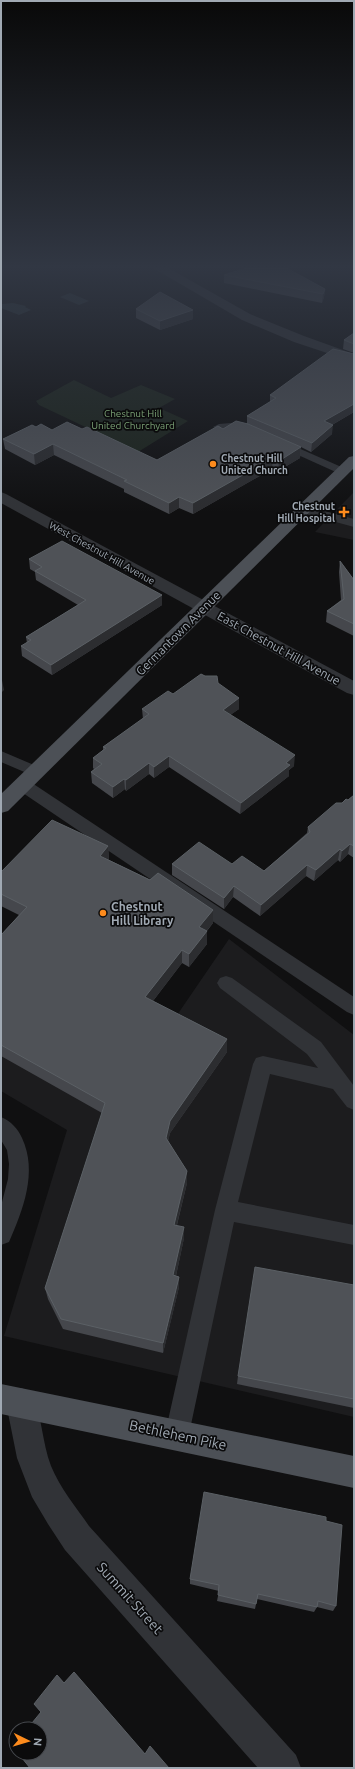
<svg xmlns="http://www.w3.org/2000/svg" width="355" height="1769" font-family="Ubuntu,sans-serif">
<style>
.built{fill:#1c1c1e}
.green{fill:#1c241c}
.water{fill:#283337}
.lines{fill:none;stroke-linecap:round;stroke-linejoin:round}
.service{fill:#313337;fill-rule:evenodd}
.minor{fill:#313337;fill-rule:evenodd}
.primary{fill:#4c5056;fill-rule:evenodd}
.wall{fill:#45474c}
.shaded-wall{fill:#2c2d30}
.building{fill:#4f5257;stroke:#5b6065}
.poi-dot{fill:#fd8b1d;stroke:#0b0b0c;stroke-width:1.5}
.labels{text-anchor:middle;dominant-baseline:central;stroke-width:3.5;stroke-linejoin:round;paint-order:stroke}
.far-park-label{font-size:10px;fill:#7aa075;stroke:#0b0b0c}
.far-poi-label{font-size:10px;font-weight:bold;fill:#a0a9b3;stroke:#0b0b0c;text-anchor:start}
.far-street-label{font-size:10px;fill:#a0a9b3;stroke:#0b0b0c}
.street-label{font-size:12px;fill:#a0a9b3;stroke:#0b0b0c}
.poi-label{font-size:12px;font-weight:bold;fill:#a0a9b3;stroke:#0b0b0c;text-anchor:start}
.near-street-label{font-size:14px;fill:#a0a9b3;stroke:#0b0b0c}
</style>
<rect width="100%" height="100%" fill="#101011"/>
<g class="built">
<path d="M354,492v48l-39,-8z"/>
<path d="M229,939l125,96v382l-350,-81 63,-206 -66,-39v-144l172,74z"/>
</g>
<path class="green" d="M74,380l37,18 30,-13 34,14 -16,9 29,13 -50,31 -99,-47 -3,-4z"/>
<g class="water">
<path d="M70,293l19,8 -10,4 -19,-8z"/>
<path d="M13,303l13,3 -1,1 6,3 -12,5 -18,-7 1,-4z"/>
</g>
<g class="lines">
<g class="service">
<path d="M231,423l24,5 2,2 -6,3 -20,-4 -12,1 -6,-3 6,-3z"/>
<path d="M280,440l66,29 2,2 -2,2h-8l-62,-28 -2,-2z"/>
<path d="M303,505l51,14v8l-55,-15 -2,-3 2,-3z"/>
<path d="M1,751l40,17 3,4 -3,4 -5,1 -35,-15z"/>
<path d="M23,780l6,1 325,216v18l-7,-3 -330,-223 -2,-4 2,-4z"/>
<path d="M226,976l6,2 89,64 33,44v24l-7,-3 -14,-18 -63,-15 -32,128 116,23v20l-120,-23 -45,212 -3,9 -9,3 -9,-3 -3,-9 50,-224 38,-146 3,-6 7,-2 55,12 -11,-14 -87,-66 -3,-5 3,-5z"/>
<path d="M1,1117c10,4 17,12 21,21 16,34 1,72 -13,104l-8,3v-39l7,-27 1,-15 -2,-14 -6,-10z"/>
</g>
<g class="minor">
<path d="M148,265h15l87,49 54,22 50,18v8l-60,-20 -52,-22z"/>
<path d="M1,492l5,2 348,187v14l-7,-2 -346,-190z"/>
<path d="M21,1388l11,4c10,24 10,50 19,74 9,22 25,41 38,60l207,229 5,13h-43l-193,-218 -17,-26 -16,-27 -15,-39 -11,-55 4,-11z"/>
</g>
<g class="primary">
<path d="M354,456v12l-346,343 -7,2v-19l348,-337z"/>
<path d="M1,1384l353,72v32l-353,-74z"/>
</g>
</g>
<g class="wall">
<path d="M224,275l101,14 -1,8 -2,6 -98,-20z"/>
<path d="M136,309l57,1v9l-33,11 -24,-12z"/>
<path d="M354,333v20l-11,-4 1,-9z"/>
<path d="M354,354v58l-22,13v9l-21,18 -10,-5 -1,11 -22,13 -6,-2 -79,45 -14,-6 -10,6 -45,-22v-3l-70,-34 -19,10 -30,-16 -2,-10 33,-12 16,3 30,-1 75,31 66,-31 24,-5v-8l23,-14v-7z"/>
<path d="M29,559l133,36v10l-110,70 -30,-19 -1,-10 6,-3 -1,-6 52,-32 -42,-25 -1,-8 -5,-3z"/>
<path d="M340,561l14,19v56l-28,-14 1,-11 14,-11 -2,-28z"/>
<path d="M218,683l21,26 -9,6 64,51 -5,4v6l-49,38 -71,-47 -15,11 -5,-4 -23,17 -1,-2 -12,9 -21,-15 -1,-11 3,-3 -1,-1v-10l10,-8v-3l40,-28 -1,-10 31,-15z"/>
<path d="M354,795v63l-6,-4 -8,8 -2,-2 -24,21 -8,-5 -46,40 -27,-19 -9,12 -52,-34v-11h60l32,7 43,-38 1,-6 34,-24 6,-3z"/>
<path d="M108,846l1,14 104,50v13l-6,8v13l-18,23 -7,-4 -29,38 74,38v13l-57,81 -2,8 19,30v12l-10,42 7,13 -8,38 3,1v10l-16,66 -100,-24 -15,-30 -3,-11 57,-175 -101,-57v-121l18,-20 -18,-9v-34z"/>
<path d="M354,1285v123l-117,-24 1,-8z"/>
<path d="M326,1521l10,85 -3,5 -16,-4 -3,5 -57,-13 -2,10 -38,-8 2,-10 -29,-7v-5z"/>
</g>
<g class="shaded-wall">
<path d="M325,289l-1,8 -2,6 1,-9z"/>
<path d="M193,310v9l-33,11v-9z"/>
<path d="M354,404v8l-31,18 1,-9z"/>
<path d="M333,425l-1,9 -21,18 1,-9z"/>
<path d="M53,444l1,11 -19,10 -1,-11z"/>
<path d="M301,447l-1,11 -22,13 1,-10z"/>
<path d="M273,458l-1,11 -79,45v-11z"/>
<path d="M179,497v11l-10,6v-11z"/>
<path d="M162,595v10l-110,70 -1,-10z"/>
<path d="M2,680l2,10 -3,3v-12z"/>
<path d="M239,698v11l-17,12 1,-11z"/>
<path d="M295,755l-1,11 -5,4v6l-49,38 1,-11z"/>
<path d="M169,756v11l-15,11v-11z"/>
<path d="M149,763v11l-23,17v-11z"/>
<path d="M124,779l1,10 -12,9v-11z"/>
<path d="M350,844l-2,10 -8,8 2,-11z"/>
<path d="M108,846l1,14 -8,10 -1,-14z"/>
<path d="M340,849l-2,11 -24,21 2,-11z"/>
<path d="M307,865l-1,11 -46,40 1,-11z"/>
<path d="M234,886l-1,11 -9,12v-11z"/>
<path d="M213,910v13l-14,17v-13z"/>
<path d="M207,931v13l-18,23v-13z"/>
<path d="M182,950v13l-36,47 -1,-13z"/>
<path d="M227,1039v13l-57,81 -4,17v-12l4,-17z"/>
<path d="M187,1171v12l-13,53v-11z"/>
<path d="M184,1227v11l-10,47 -1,-10z"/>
<path d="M179,1277v10l-16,66v-10z"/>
</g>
<g class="building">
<path d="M256,265h25l44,24 -2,5 -99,-19z"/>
<path d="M160,292l33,18 -33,11 -24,-12z"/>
<path d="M354,333v11l-10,-4z"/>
<path d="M333,349l21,5v50l-30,17 9,4 -21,18 -65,-27 29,-18 -6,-3z"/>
<path d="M236,421l12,3 53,23 -22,14 -6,-3 -80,45 -14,-6 -10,6 -45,-22 3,-1 -74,-36 -19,10 -31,-15 29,-14 4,2 5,-3 11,6 15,-8 15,7 5,-2 70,33 61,-34 5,3z"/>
<path d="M62,541l100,54 -111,70 -30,-19 10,-6 -5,-3 60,-37 -51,-29 7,-4 -13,-8z"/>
<path d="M340,561l14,19v44l-27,-13 17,-12z"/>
<path d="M201,674l4,2h12l1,7 21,15 -16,12 72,45 -9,8 4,2 -49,38 -72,-47 -15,11 -5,-4 -23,17 -2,-1 -11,8 -22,-15 11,-8 -9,-6 13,-10 -3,-1 46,-33 -7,-5 26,-18 5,3z"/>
<path d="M354,795v51l-4,-2 -8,7 -2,-2 -24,21 -9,-5 -46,40 -27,-19 -10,12 -52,-34 27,-22 33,22 10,-8 22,15 46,-39 -2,-5 28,-24h6l4,-4 2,1z"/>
<path d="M52,820l56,26 -8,10 50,24 8,-7 55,37 -14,17 8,4 -18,23 -7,-4 -37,47 82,42 -57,82 -4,17 21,33 -13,54 10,2 -11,48 6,2 -16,66 -102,-24 -16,-31 60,-185 -104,-58v-110l26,-28 -26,-13v-22z"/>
<path d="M255,1267l99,18v114l-116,-23z"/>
<path d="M204,1492l122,25v4l16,4 -6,81 -18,-5 -1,6 -59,-13 -2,10 -38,-9 1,-10 -29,-6z"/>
<path d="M74,1672l71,82 5,-8 19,22h-139l-12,-15h22v-24h-8v-6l9,-11 -7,-8 23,-29 7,8z"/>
</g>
<linearGradient id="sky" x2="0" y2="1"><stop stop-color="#090909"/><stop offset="0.52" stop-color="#313743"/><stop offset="1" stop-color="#313743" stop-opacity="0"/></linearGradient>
<rect width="355" height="513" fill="url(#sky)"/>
<g class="poi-dot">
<circle cx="213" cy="464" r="4"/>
<path d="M342 506h4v4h4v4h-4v4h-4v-4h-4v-4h4z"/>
<circle cx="103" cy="913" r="4"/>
</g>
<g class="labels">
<g class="far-park-label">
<text x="133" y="413">Chestnut Hill<tspan x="133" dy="12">United Churchyard</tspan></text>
</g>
<g class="far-poi-label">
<text x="221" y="458">Chestnut Hill<tspan x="221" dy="12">United Church</tspan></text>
<text x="335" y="506" text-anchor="end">Chestnut<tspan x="335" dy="12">Hill Hospital</tspan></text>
</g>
<g class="far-street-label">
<text transform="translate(102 553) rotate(29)">West Chestnut Hill Avenue</text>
</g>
<g class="street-label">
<text transform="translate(178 633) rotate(-45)">Germantown Avenue</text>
<text transform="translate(279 648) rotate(29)">East Chestnut Hill Avenue</text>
</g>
<g class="poi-label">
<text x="111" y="906">Chestnut<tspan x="111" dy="14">Hill Library</tspan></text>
</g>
<g class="near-street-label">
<text transform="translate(178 1435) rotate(12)">Bethlehem Pike</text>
<text transform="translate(130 1598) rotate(48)">Summit Street</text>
</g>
</g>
<rect width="355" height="1769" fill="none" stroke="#a0a9b3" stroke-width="4"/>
<g transform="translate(28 1741) rotate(95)"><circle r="19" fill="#0b0b0c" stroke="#474a4f"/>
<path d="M0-3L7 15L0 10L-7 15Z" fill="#fd8b1d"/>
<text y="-6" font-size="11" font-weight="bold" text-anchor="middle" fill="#a0a9b3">N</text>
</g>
</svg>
